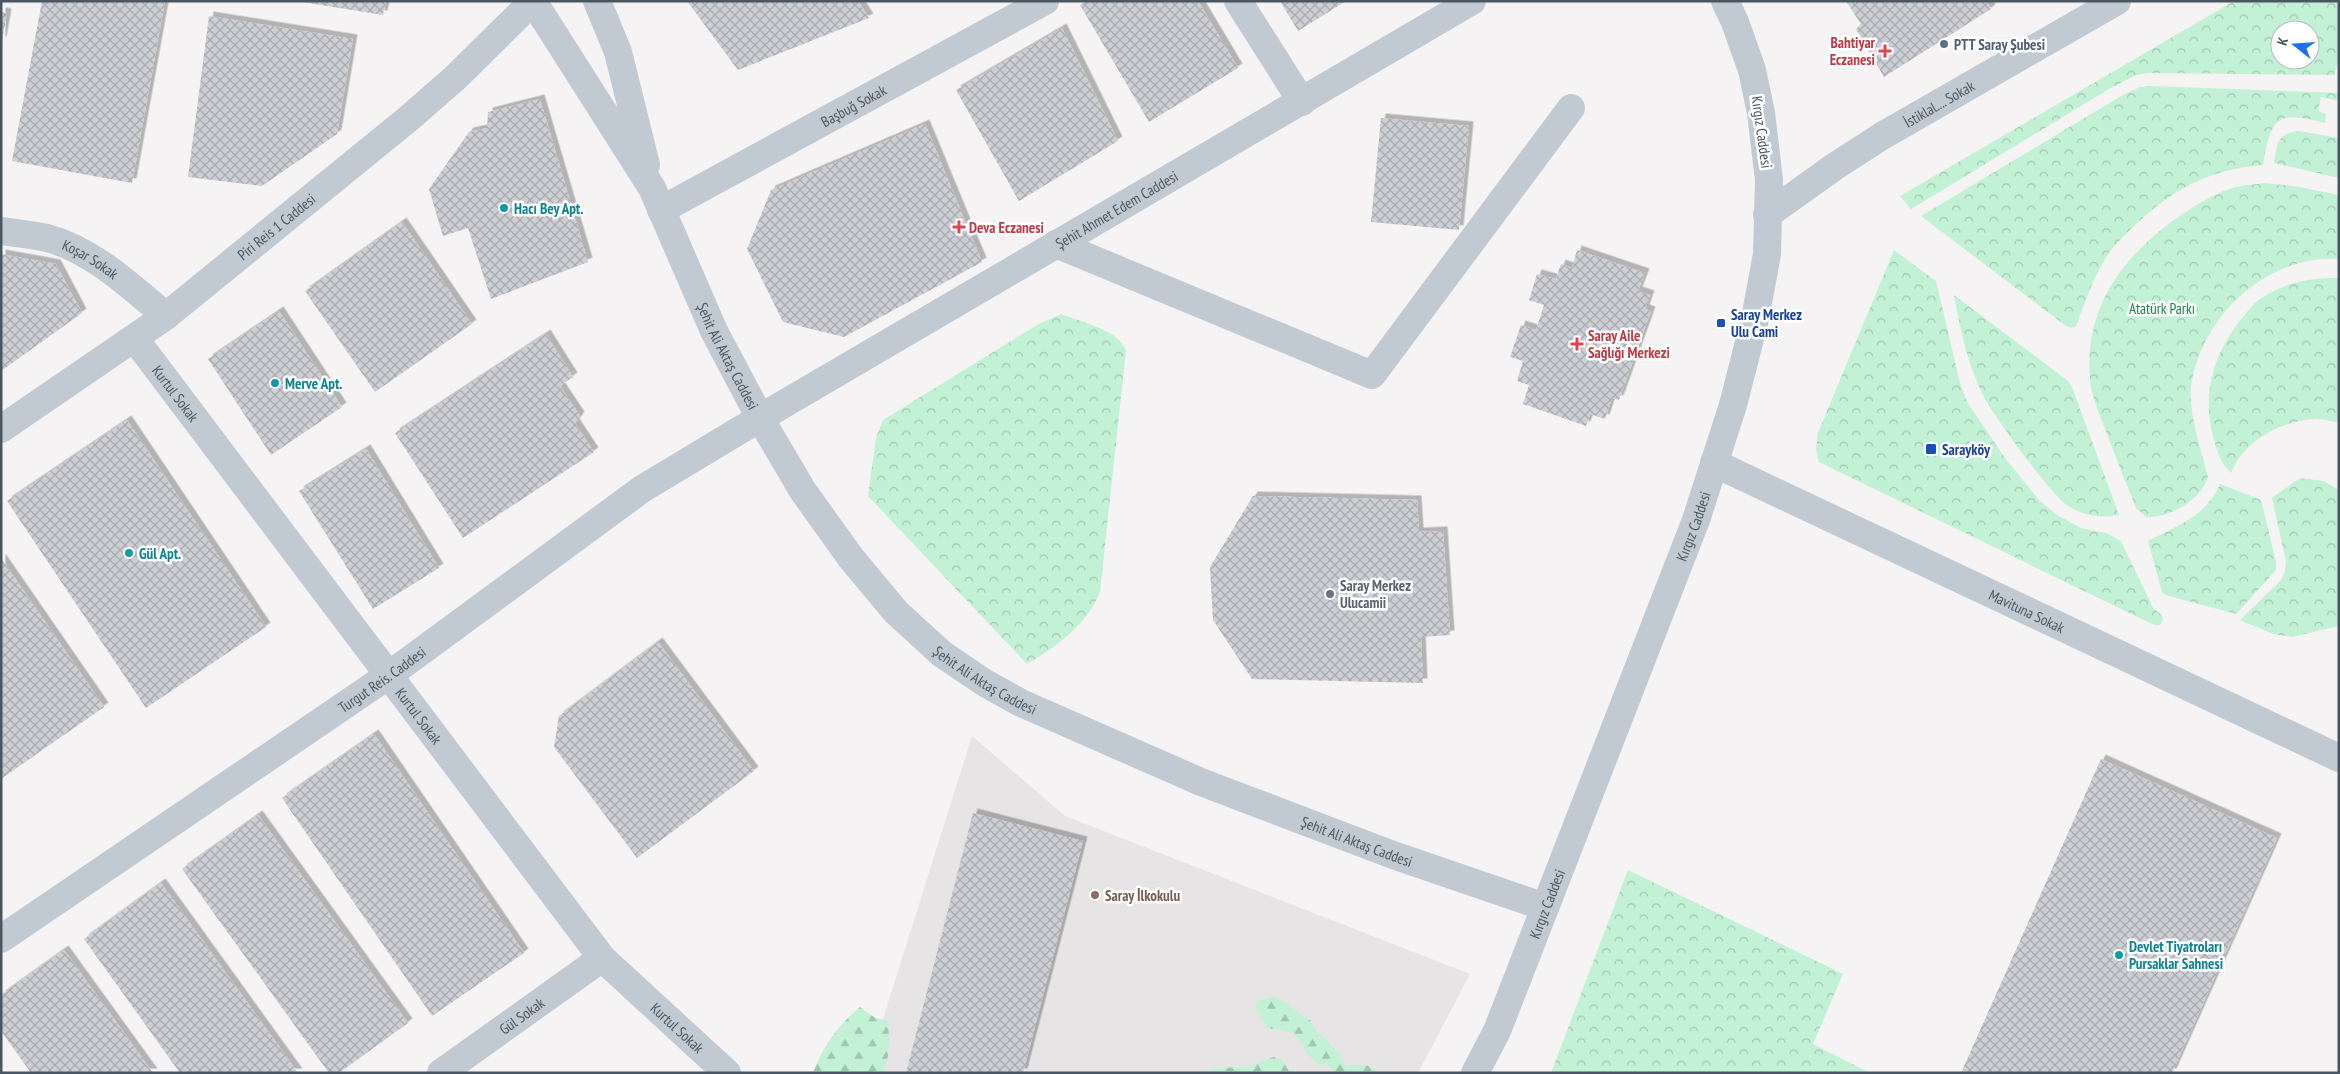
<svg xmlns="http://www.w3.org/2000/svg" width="2340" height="1074" font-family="'PT Sans Narrow',sans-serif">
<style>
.education{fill:#e6e4e5}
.forest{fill:url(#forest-firs)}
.park{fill:url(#park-crowns);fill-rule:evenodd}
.building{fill:url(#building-cross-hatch);filter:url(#shadow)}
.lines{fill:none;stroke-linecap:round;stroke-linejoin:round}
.minor{stroke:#c1cad2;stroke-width:28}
.service-dot{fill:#5c6f8a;stroke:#fff;stroke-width:2}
.health-dot{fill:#e0444e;stroke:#fff;stroke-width:2}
.culture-dot{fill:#0f9aa8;stroke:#fff;stroke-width:2}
.transit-dot{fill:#1a4fb4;stroke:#fff;stroke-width:2}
.worship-dot{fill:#6b7280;stroke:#fff;stroke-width:2}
.education-dot{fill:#8d6e63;stroke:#fff;stroke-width:2}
.labels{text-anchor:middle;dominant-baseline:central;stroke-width:5;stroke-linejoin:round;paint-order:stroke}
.health-label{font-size:15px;font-weight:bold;fill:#be3a42;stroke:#fff;text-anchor:start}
.service-label{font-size:15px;font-weight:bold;fill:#4e5e75;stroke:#fff;text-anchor:start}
.street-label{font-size:15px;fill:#4a5661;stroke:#fff}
.culture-label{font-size:15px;font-weight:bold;fill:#0d838f;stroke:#fff;text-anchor:start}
.park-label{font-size:15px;fill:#17864f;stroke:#fff}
.transit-label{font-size:15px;font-weight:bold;fill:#164399;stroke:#fff;text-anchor:start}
.worship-label{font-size:15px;font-weight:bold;fill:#5b616d;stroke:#fff;text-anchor:start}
.education-label{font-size:15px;font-weight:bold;fill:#785e54;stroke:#fff;text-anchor:start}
</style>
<defs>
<pattern id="forest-firs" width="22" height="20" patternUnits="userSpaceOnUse" patternTransform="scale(1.25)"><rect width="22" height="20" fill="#c3f1d5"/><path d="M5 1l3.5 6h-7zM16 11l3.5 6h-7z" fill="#a0c6b0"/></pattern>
<pattern id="park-crowns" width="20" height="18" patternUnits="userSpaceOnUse" patternTransform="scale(1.25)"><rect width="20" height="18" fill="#c3f1d5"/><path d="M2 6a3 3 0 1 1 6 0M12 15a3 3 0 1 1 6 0" fill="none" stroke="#a0c6b0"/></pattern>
<pattern id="building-cross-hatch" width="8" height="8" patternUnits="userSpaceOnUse" patternTransform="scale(1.25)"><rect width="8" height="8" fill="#cdcfd5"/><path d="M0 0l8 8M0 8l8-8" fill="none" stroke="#a8abb0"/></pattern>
<filter id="shadow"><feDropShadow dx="4.5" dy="-4.5" stdDeviation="0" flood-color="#0004"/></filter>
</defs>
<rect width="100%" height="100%" fill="#f5f3f3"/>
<path class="education" d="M972,736l93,80 405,158 -52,99h-552z"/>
<g class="forest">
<path d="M1274,997l10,4 20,16 6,3 8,14 6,3 14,16 7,13c13,-1 23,-4 34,7h-44l-9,-10 -6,2 -12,-10 -8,-14 -8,-8 -24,-5 -13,-20 2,-7z"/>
<path d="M860,1007l15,11 13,3c1,19 3,35 -6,52h-69c12,-30 23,-45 47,-66z"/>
<path d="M1274,1057l8,2 8,14h-91l19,-5 29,-1z"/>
</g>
<g class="park">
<path d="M2234,1h105v58l-5,16 -186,-2 -12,2 -27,14 -198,120 -11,-13zM2280,30h30v30h-30z"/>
<path d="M2150,86l189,7v8l-18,-4 -3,14 8,3 -1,9c-48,-13 -54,-6 -62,42 -53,4 -90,24 -128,60 -8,8 -17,16 -24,25 -15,20 -26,52 -35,76l-4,2 -6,-2 -145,-110 200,-120 19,-9z"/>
<path d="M2299,131l40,7v40l-65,-15c3,-19 3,-30 25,-32z"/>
<path d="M2264,183l30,3 45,9v64c-73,-4 -138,57 -148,128 -3,24 11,66 17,90 -7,23 -38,41 -62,40l-10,-9c-10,-25 -20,-50 -29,-74 -6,-16 -13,-31 -16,-47 -10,-73 27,-126 83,-167 17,-12 37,-25 56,-31 11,-4 23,-4 34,-6z"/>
<path d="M1894,250l42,31 24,102 7,19 38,56 33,41 19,16 24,13 25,5 15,8 32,67 9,7 1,5 -3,5h-6l-335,-163 -3,-13 2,-16z"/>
<path d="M2339,278v145c-8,-2 -16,-4 -23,-4 -34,1 -73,22 -85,54 -11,-10 -14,-23 -18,-37 -11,-42 0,-80 26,-114 6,-7 12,-16 20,-22 22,-17 53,-23 80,-22z"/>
<path d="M1954,295l114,86 4,6 47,128c-19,3 -34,1 -51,-9 -17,-11 -73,-88 -84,-109 -16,-31 -24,-68 -30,-102z"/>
<path d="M1061,314c20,8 56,15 65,36l-26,242c-13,33 -44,55 -73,72l-159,-168 8,-58 7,-18 154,-95z"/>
<path d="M2300,478l23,3 16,9v136l-47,11 -19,-3 -33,-14 41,-40 4,-9 1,-10 -14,-63z"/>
<path d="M2220,484l41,16 15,62v8l-40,44 -71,-19 -3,-3 -14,-51c29,-15 59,-25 72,-57z"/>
<path d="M1628,870l215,104 -30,70 57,29h-319z"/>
</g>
<g class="building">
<path d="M42,1h123l-33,182 -120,-22z"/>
<path d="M296,1h90l-3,14z"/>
<path d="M687,1h171l11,17 -131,52z"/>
<path d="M1087,1h111l40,67 -89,54 -69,-117z"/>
<path d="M1280,1h66l-48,30z"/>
<path d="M1846,1h140l5,8 -107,68 -28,-48 5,-5z"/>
<path d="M1,12l6,1 -5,28h-1z"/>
<path d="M209,16l144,23 -16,95 -75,52 -74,-9z"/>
<path d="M1062,28l56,113 -99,60 -63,-111z"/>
<path d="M540,99l48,163 -97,37 -23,-71 -25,8 -14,-47 40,-57 18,-4 1,-16z"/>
<path d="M1381,118l88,8 -10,104 -88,-8z"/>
<path d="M925,124l57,138 -138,75 -61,-15 -36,-73 24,-59z"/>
<path d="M402,222l70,102 -97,68 -70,-101z"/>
<path d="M1577,250l68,23 -7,18 12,4 -5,14 6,2 -32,89 -7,-2 -7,21 -15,-5 -4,12 -63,-22 6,-19 -12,-4 6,-20 -13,-4 11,-32 15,5 8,-25 -15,-5 8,-26 19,5 5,-15 11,4z"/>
<path d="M1,254l55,10 26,49 -81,58z"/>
<path d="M279,311l63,96 -71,48 -63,-96z"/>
<path d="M546,334l27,43 -13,9 20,30 -5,7 19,29 -131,86 -68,-105z"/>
<path d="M127,420l139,207 -120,81 -139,-207z"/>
<path d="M366,449l73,119 -66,41 -74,-118z"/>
<path d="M1253,496l164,4 2,32 24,-1 7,104 -29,2 2,46 -171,-4 -39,-59 -3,-53z"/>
<path d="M1,558l103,149 -103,72z"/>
<path d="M658,642l96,129 -117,87 -83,-111 5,-31z"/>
<path d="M374,734l150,219 -92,63 -150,-218z"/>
<path d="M2101,759l176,79 -105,235h-211z"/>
<path d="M973,813l110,28 -60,232h-117z"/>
<path d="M258,815l150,208 -69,50h-10l-147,-204z"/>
<path d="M161,883l137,190h-118l-96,-134z"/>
<path d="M64,950l89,123h-122l-30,-42v-36z"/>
</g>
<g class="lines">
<g class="minor">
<path id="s1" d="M533,1l119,187 62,143 46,87 43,73 48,67 45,54 46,42 43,29 36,20 180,79 192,73 152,52"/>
<path d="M597,1l21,51 28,113"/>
<path d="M1238,1l64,101"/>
<path id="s2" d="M661,210l384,-209"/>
<path id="s3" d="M1767,215l67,-48 48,-31 235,-135"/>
<path id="s4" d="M1,231c15,2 31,4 46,7 46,12 84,49 119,78"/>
<path d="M1056,244l316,131 199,-267"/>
<path id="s5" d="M135,339l467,619 125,115"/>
<path id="s6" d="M1,429l165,-113 242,-197 47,-41 78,-77"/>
<path id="s7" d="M1714,463l625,295"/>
<path id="s8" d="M1,939l388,-264 253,-186 118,-71 712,-417"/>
<path id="s9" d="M441,1073l161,-115"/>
<path id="s10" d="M1475,1073l22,-42 199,-511 37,-115 22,-86 12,-65 2,-74 -8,-67 -9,-43 -17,-48 -10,-21"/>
</g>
</g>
<circle class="service-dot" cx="1944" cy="44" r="5"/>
<g class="health-dot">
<path d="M1882.5 43.5h5v5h5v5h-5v5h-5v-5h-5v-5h5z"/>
<path d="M956.5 219.5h5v5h5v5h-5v5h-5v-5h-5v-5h5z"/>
<path d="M1574.5 336.5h5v5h5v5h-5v5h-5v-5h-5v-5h5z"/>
</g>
<g class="culture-dot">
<circle cx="504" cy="208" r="5"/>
<circle cx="275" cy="383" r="5"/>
<circle cx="129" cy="553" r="5"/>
<circle cx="2119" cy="955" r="5"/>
</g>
<g class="transit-dot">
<rect x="1716" y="318" width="10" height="10" rx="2.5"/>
<rect x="1925" y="443" width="12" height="12" rx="2.5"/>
</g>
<circle class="worship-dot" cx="1330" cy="594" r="5"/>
<circle class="education-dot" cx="1095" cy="895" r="5"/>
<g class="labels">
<g class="health-label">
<text x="1875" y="42" text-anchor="end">Bahtiyar<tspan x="1875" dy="17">Eczanesi</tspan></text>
<text x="969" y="227">Deva Eczanesi</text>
<text x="1588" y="335">Saray Aile<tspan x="1588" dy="17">Sağlığı Merkezi</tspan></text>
</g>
<g class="service-label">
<text x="1954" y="44">PTT Saray Şubesi</text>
</g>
<g class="street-label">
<text stroke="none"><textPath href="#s3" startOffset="205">İstiklal.... Sokak</textPath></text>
<text stroke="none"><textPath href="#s2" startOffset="219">Başbuğ Sokak</textPath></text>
<text transform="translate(1762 132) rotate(82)">Kırgız Caddesi</text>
<text stroke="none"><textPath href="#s8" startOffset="1334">Şehit Ahmet Edem Caddesi</textPath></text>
<text stroke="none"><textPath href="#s6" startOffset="342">Piri Reis 1 Caddesi</textPath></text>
<text stroke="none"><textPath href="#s4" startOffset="95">Koşar Sokak</textPath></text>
<text stroke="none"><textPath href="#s1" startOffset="406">Şehit Ali Aktaş Caddesi</textPath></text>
<text stroke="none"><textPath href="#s5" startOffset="68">Kurtul Sokak</textPath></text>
<text stroke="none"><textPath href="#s10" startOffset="589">Kırgız Caddesi</textPath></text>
<text stroke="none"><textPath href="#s7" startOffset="346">Mavituna Sokak</textPath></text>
<text stroke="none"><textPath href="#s1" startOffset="826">Şehit Ali Aktaş Caddesi</textPath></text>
<text stroke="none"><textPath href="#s8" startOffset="461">Turgut Reis. Caddesi</textPath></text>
<text stroke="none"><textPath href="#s5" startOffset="472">Kurtul Sokak</textPath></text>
<text stroke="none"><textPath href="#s1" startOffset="1232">Şehit Ali Aktaş Caddesi</textPath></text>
<text stroke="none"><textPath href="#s10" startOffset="184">Kırgız Caddesi</textPath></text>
<text stroke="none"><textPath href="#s9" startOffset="99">Gül Sokak</textPath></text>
<text stroke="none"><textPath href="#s5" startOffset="878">Kurtul Sokak</textPath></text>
</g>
<g class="culture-label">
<text x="514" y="208">Hacı Bey Apt.</text>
<text x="285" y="383">Merve Apt.</text>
<text x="139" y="553">Gül Apt.</text>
<text x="2129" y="946">Devlet Tiyatroları<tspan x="2129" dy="17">Pursaklar Sahnesi</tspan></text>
</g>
<g class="park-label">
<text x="2162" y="308">Atatürk Parkı</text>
</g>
<g class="transit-label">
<text x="1731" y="314">Saray Merkez<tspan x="1731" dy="17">Ulu Cami</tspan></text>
<text x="1942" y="449">Sarayköy</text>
</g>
<g class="worship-label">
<text x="1340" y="585">Saray Merkez<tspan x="1340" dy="17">Ulucamii</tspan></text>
</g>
<g class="education-label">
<text x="1105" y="895">Saray İlkokulu</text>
</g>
</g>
<rect width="2340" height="1074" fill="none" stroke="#4a5661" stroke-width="5"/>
<g transform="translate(2295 45) rotate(287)"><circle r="24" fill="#ffffff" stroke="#b7bbc0"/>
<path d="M0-4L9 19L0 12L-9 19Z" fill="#1a73e8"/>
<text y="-8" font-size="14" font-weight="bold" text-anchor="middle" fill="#4a5661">K</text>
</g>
</svg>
